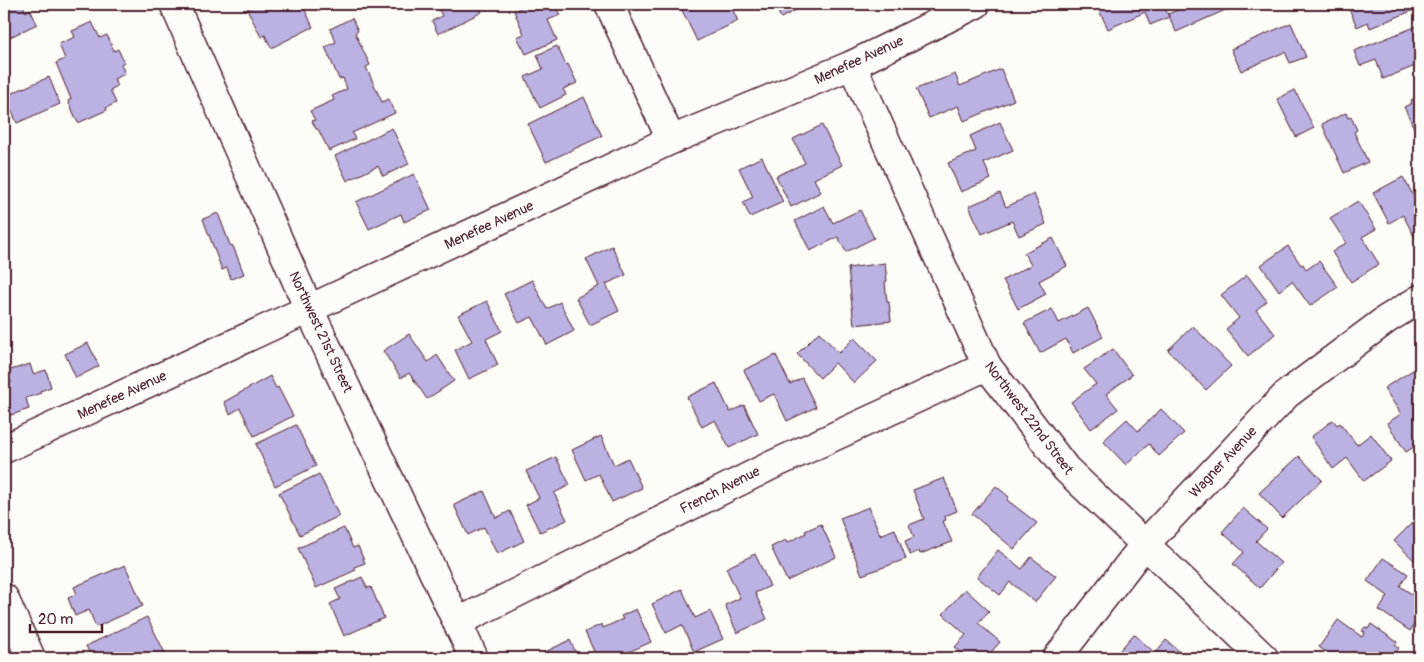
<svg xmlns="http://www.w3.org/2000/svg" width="1424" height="662" font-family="Pangolin,sans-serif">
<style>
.building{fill:#bbb1e2;stroke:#4a1f2b}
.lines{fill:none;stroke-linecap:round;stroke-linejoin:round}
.street-casing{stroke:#4a1f2b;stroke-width:31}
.street{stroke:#fdfcf7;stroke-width:28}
.labels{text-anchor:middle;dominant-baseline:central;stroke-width:4.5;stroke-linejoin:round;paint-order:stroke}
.street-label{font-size:14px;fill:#4a1f2b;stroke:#fdfcf7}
</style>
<rect width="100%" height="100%" fill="#fdfcf7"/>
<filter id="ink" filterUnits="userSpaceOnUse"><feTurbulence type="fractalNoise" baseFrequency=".02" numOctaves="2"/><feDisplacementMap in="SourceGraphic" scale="10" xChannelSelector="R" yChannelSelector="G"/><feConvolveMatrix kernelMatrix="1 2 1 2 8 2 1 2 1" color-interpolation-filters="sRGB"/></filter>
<g filter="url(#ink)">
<g class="building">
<path d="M7,4h15l4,8 4,-3 7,15 -33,16v-35z"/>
<path d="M257,4h21l2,4 9,-4h13l11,23 -42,21 -6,-13 -4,2 -14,-28z"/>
<path d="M451,4h27l4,8 -44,22 -6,-13 10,-5 -3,-6z"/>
<path d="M528,4h26l6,11 -12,5 9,20 -31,14 -9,-17 7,-3 -10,-23z"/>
<path d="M679,4h51l8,17 -41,20z"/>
<path d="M774,4h31v1l-24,13z"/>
<path d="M1096,4h67l6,13 -19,8 -5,-13 -37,17z"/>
<path d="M1183,4h56l-63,28 -8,-18 17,-7z"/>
<path d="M1347,4h65l2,6 -44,18 -2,-6 -11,5z"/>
<path d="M352,18l6,13 -3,2 15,32 -4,2 16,35 6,-3 7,14 -43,20 3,6 -26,12 -11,-22h-2l-4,-8 3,-1 -5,-9 24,-11 -2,-4 15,-7 -4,-11 -4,1 -14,-32 11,-5 -6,-13z"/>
<path d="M92,22l8,16 7,-3 7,16 4,-2 6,13 -3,2 4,10 -11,5 3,7 -7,4 6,13 -10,5 1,2 -29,13 -10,-22 3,-2 -15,-36 9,-4 -6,-15 16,-7 -3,-6z"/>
<path d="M1291,23l15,34 -16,6 -5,-11 -44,19 -10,-22z"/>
<path d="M1420,25v39l-37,15 -7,-19 -16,6 -6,-15z"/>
<path d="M557,46l9,19 2,-1 9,19 -14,6 3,6 -26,13 -15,-31 18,-8 -6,-14z"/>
<path d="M1001,69l13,31 -50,21 -6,-15 -29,12 -13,-29 39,-15 5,12z"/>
<path d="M49,77l11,27 -43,19 -12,-27z"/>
<path d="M1295,90l19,38 -18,9 -19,-38z"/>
<path d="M1420,96v39l-2,1 -14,-29 8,-4 -1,-3z"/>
<path d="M584,97l18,39 -56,26 -18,-38z"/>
<path d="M1346,113l2,5 3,-1 6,13 -3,2 14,30 -24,11 -22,-49z"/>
<path d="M1000,122l13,28 -29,13 7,16 -30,13 -13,-29 28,-12 -6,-15z"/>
<path d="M822,125l20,40 -28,14 7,13 -30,15 -15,-31 29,-13 -12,-24z"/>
<path d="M392,128l17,36 -26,12 -5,-10 -31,15 -12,-25z"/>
<path d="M762,157l21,45 -33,15 -7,-15 10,-5 -14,-29z"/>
<path d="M414,174l17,36 -27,12 -3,-8 -32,15 -13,-27z"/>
<path d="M1403,177l15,27 2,-1v37l-3,2 -14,-27 -14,8 -16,-30z"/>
<path d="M1000,193l6,14 28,-13 12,30 -27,12 -7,-15 -30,13 -13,-28z"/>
<path d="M1358,201l18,28 -14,8 17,27 -28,18 -19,-30 14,-9 -16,-25z"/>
<path d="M824,206l9,17 27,-13 14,28 -28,14 -8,-15 -28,14 -15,-30z"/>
<path d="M218,213l12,32 3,1 11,28 -13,5 -4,-11 -5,2 -19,-51z"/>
<path d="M1053,238l14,28 -28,15 7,13 -28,15 -15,-29 28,-15 -7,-12z"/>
<path d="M612,246l14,29 -20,9 13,27 -29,14 -14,-27 23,-12 -13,-27z"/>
<path d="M1288,246l13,19 2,-1 3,6 13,-9 19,26 -28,19 -18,-25 -13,10 -18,-26z"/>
<path d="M885,263l2,18 -2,1 2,20h2l2,19 -37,4 -6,-57z"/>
<path d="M1247,275l20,26 -11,9 19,24 -27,22 -22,-27 13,-11 -18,-23z"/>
<path d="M532,280l15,29 13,-7 14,29 -27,14 -15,-28 -13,6 -15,-29z"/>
<path d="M487,301l15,30 -16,8 12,26 -29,14 -14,-29 17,-9 -14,-26z"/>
<path d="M1088,308l15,29 -30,16 -7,-14 -26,14 -16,-30 28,-14 7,14z"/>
<path d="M1193,326l38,40 -25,24 -38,-40z"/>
<path d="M819,332l20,21 15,-15 23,23 -23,22 -19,-20 -15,15 -23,-24z"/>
<path d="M409,334l19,28 9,-7 17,26 -27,18 -18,-26 -8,5 -18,-27z"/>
<path d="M88,343l11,23 -23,12 -11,-24z"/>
<path d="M1113,349l19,26 -26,19 12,15 -27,20 -20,-27 25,-18 -12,-15z"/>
<path d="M776,355l14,29 12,-6 14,29 -29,14 -13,-27 -15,7 -15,-31z"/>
<path d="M30,364l3,10 13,-4 5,17 -11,4 1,2 -15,5 3,11 -21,7 -2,-5h-2v-26l7,-2 -4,-12z"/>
<path d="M1413,370l7,12v21l-3,2 3,6v32l-14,9 -19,-29 14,-9 -17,-26z"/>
<path d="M270,376l6,12 2,-1 15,29 -39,20 -14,-28 -10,6 -6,-12z"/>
<path d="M716,383l14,29 14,-7 14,29 -29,14 -14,-28 -13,7 -15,-30z"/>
<path d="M1161,409l23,24 -25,23 -10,-12 -23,21 -23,-24 24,-22 11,12z"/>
<path d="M1333,420l4,5 3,-2 17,22 14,-11 20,27 -27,20 -17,-23 -14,11 -22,-32z"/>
<path d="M296,425l20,41 -41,20 -19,-42z"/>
<path d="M601,436l13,29 14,-7 14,30 -30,14 -13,-28 -13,6 -14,-30z"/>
<path d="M1299,456l23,24 -40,38 -23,-25z"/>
<path d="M556,457l14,28 -16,8 13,27 -27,12 -14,-27 13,-7 -13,-27z"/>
<path d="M319,474l20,42 -39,19 -21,-42z"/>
<path d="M944,478l13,33 -12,5 1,4 -3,1 9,21 -32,12 -1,-3 -9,4 -5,-14 9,-4 -5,-12 15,-6 -11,-29z"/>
<path d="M996,486l13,11 -2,3 30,23 -23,26 -42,-35z"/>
<path d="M484,491l12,27 14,-7 14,30 -27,13 -13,-27 -16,8 -14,-30z"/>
<path d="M869,507l11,28 15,-6 11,30 -44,16 -22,-57z"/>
<path d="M1243,508l24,21 -11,12 25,22 -21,25 -27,-24 11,-12 -22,-20z"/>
<path d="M1418,517l2,3v43l-1,-2 -2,2 -23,-22z"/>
<path d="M821,524l15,33 -49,24 -16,-34 15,-7 1,3 19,-10 -1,-2z"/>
<path d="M344,528l9,20 5,-2 7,17 -11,4 2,3 -40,18 -18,-40z"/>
<path d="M998,550l24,19 9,-12 25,19 -21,26 -25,-20 -10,13 -23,-18z"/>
<path d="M755,554l15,32 -15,7 12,26 -30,14 -12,-28 15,-7 -14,-30z"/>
<path d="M1383,558l25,16 -8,12 20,14v15l-10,16 -31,-21 9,-14 -21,-15z"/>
<path d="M125,565l18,41 -47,21 -7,-17 -14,6 -7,-18 9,-4 -3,-7z"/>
<path d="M362,577l5,11 4,-1 13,31 -40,18 -14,-32 10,-5 -5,-10z"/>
<path d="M682,589l13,29 15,-7 13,28 -29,13 -12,-27 -16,8 -14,-29z"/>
<path d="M965,589l24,22 -11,12 22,19 -14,16h-18l-13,-11 11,-12 -23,-21z"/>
<path d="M636,609l15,33 -36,16h-18l-12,-26 17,-8 1,4 20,-9 -2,-3z"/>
<path d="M147,617l19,38 -6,3h-68l-6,-12z"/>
<path d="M1338,620l24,17 3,-5 -3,-1 3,-4 3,2 3,-5 26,18 -2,3 4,3 -7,10 -4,-2 -2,2h-23l-10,-7 -4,7h-15l-15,-11z"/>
<path d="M1134,634l21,19 11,-13 21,18h-74z"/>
<path d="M570,640l8,18h-35l-2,-4z"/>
<path d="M911,650l8,8h-16z"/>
</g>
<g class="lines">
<defs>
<g id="street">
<path d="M174,4l135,305 165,349"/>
<path d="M609,4l62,136"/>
<path d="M852,65l135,301 79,103 198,189"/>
<path d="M4,449l305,-140 362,-169 181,-75 124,-61"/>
<path d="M4,598l27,60"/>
<path d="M458,622l312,-156 217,-100"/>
<path d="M1057,658l87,-113 143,-151 100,-75 33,-20"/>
</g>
</defs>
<use href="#street" class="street-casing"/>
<use href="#street" class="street"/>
</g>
</g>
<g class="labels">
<g class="street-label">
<text transform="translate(859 60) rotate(-25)">Menefee Avenue</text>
<text transform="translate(489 225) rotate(-25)">Menefee Avenue</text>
<text transform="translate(321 332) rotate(65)">Northwest 21st Street</text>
<text transform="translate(122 395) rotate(-25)">Menefee Avenue</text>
<text transform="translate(1029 418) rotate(53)">Northwest 22nd Street</text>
<text transform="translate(1223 462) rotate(-47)">Wagner Avenue</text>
<text transform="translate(720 490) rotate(-27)">French Avenue</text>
</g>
</g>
<rect width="1424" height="662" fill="none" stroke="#fdfcf7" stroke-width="20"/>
<rect x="10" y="10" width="1404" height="642" fill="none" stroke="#4a1f2b" stroke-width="2" filter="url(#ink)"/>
<path d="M30 624v8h72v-8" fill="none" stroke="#4a1f2b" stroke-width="2.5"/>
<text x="38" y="624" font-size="15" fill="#4a1f2b" stroke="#fdfcf7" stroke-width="4" paint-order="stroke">20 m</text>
</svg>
